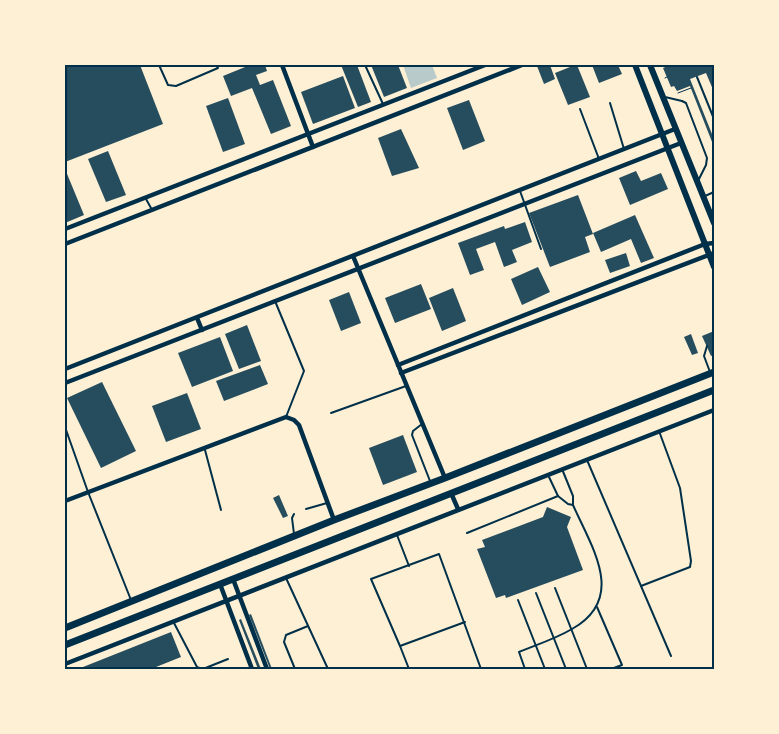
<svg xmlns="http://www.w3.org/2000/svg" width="779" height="734" font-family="'Space Grotesk',sans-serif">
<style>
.green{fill:#b9caca}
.building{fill:#264d5e}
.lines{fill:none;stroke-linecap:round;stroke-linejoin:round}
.path{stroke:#003049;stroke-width:1}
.service{stroke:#003049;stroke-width:2}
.minor{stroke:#003049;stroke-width:4.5}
.primary{stroke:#003049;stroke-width:6}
.trunk{stroke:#003049;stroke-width:7}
.neatline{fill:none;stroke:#003049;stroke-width:2}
</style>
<rect width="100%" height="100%" fill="#fdf0d5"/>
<path class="green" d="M403,65h29l5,13 -26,10z"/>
<g class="building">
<path d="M65,65h75l23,59 -98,38z"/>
<path d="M250,65h15l2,6 -11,4 4,10 13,-5 18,46 -20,8 -19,-46 -21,8 -8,-20z"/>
<path d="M341,65h16l14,37 -13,5z"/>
<path d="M371,65h27l9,23 -23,9z"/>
<path d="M540,65h10l5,14 -11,5 -7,-18z"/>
<path d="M575,65h2l13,32 -22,8 -13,-32z"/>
<path d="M592,65h26l4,9 -23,9z"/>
<path d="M670,65h44v27l-8,-19 -16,6 24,60v8l-24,-61 -13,5 -3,-5 -3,1 -8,-19z"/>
<path d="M343,76l12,32 -42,16 -12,-32z"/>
<path d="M228,98l17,46 -22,8 -17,-46z"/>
<path d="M469,100l16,41 -22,9 -16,-42z"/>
<path d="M401,129l18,39 -27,8 -14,-38z"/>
<path d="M108,151l18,44 -20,7 -18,-43z"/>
<path d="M65,169l19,46 -19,8z"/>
<path d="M636,171l5,10 20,-8 7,16 -38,16 -11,-27z"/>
<path d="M578,195l15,39 -8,3 5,15 -40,15 -21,-54z"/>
<path d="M635,215l19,43 -13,5 -10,-24 -30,13 -8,-19z"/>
<path d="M525,222l7,20 -20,8 5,12 -13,5 -9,-25 -19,7 8,21 -14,5 -12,-32 46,-17 1,3z"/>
<path d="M626,253l4,13 -20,7 -5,-13z"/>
<path d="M538,267l12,25 -28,13 -11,-26z"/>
<path d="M421,284l10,25 -36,14 -10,-25z"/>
<path d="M453,288l13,33 -24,10 -13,-33z"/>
<path d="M349,292l12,31 -20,8 -12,-31z"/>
<path d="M247,325l14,36 -22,8 -14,-35z"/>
<path d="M714,331v24l-3,1 -9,-20z"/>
<path d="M691,334l7,19 -6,2 -8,-18z"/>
<path d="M220,337l13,34 -41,16 -14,-34z"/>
<path d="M260,365l8,19 -44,17 -8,-20z"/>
<path d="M102,382l34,69 -35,17 -34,-70z"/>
<path d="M187,393l14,36 -35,13 -14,-36z"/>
<path d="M403,435l14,37 -34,13 -14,-37z"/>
<path d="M279,495l9,21 -5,2 -10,-20z"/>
<path d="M547,507l24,10 -4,10 16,43 -77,28 -1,-3 -9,3 -19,-49 8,-2 -3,-7 61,-23z"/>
<path d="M251,614l21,55h-2l-21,-54z"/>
<path d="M241,619l20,50h-3l-19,-49z"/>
<path d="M171,632l10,25 -30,12h-73z"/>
</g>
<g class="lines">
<g class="path">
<path d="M665,78l2,-1"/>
<path d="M678,93l13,-5"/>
</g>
<g class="service">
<path d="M159,65l9,20 8,1 42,-18 -2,-3"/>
<path d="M365,65l18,39"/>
<path d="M697,77l17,42"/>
<path d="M665,97l17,4 4,2 21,55 -1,7 -8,16"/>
<path d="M610,103l14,46"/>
<path d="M580,109l19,50"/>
<path d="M520,191l21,58"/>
<path d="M705,196l9,-4"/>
<path d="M146,199l5,9"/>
<path d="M275,301l29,70 -18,46"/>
<path d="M707,346l-3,10 6,16"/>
<path d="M331,413l75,-27"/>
<path d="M422,424l-9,7 -1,4 18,46"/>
<path d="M65,427l23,65 43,108"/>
<path d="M205,450l16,60"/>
<path d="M587,460l84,196"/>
<path d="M558,496l10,8 5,1"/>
<path d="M306,509l21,-6"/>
<path d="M294,514l-2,4 2,16"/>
<path d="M467,533l91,-37 -9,-19"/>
<path d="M397,535l12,31"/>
<path d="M286,578l42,91"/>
<path d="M641,586l49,-19 1,-6 -11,-73 -21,-57"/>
<path d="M555,588l32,81"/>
<path d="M536,593l30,76"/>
<path d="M518,600l27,69"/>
<path d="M597,607l25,58 -11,4"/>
<path d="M174,623l23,44 5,2"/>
<path d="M400,646l-29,-67 68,-25 42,115"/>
<path d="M203,669l25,-10"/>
<path d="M295,669l-11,-27 2,-7 22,-9"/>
<path d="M409,669l-9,-23 65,-24"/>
<path d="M525,669l-6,-17c17,-7 36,-13 53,-23 55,-31 20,-81 1,-124v-9l-11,-27"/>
</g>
<g class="minor">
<path d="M282,65l31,82"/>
<path d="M65,229l420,-164"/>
<path d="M65,244l457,-179"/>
<path d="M353,256l92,222"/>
<path d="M197,318l5,12"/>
<path d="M398,365l307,-121 9,-1"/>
<path d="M65,369l610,-240"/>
<path d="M401,373l313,-120"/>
<path d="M65,383l616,-240"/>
<path d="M451,493l7,16"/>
<path d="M65,501l221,-84 8,3 5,5 35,95"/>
<path d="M233,579l34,90"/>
<path d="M220,584l32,85"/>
<path d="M65,664l649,-254"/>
</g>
<g class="primary">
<path d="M635,65l79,202"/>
<path d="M650,65l64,158"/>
</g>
<g class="trunk">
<path d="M65,628l269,-108 111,-42 269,-106"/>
<path d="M65,645l649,-255"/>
</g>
</g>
<rect width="779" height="734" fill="none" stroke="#fdf0d5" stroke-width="132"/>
<rect x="66" y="66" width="647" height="602" class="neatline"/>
</svg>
